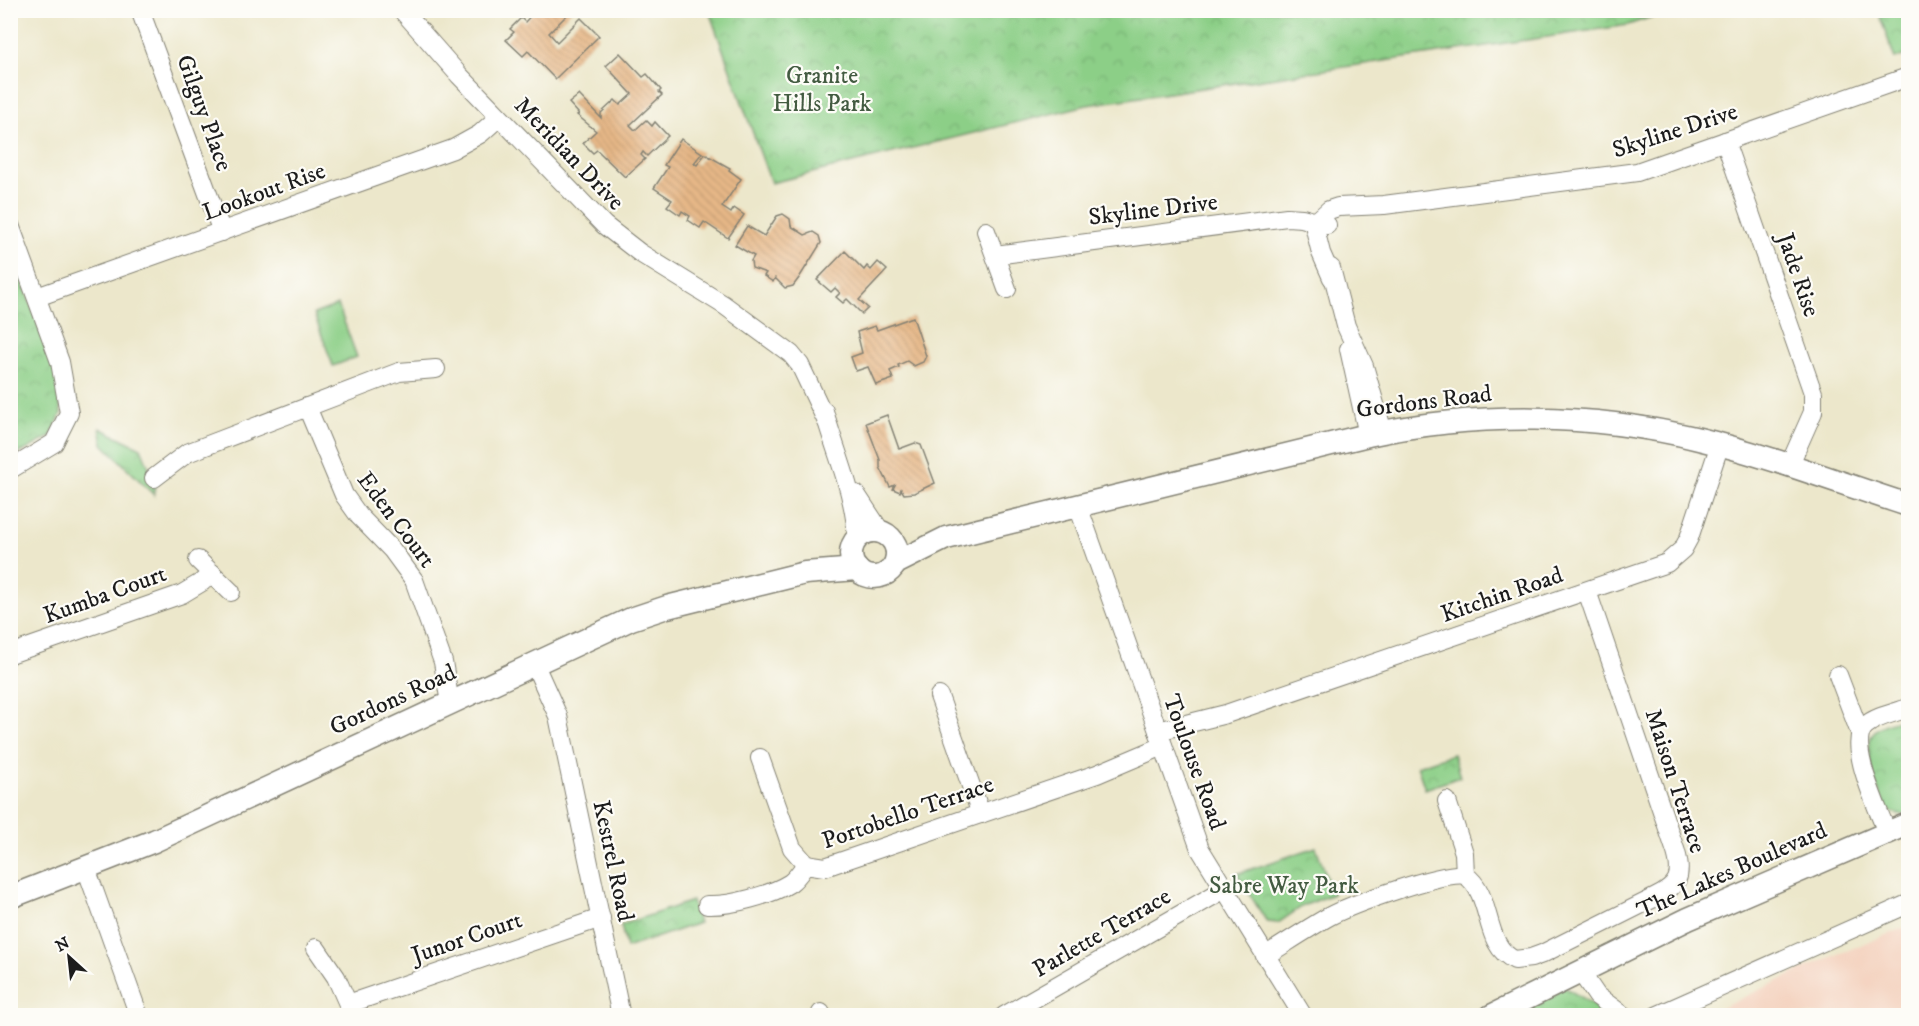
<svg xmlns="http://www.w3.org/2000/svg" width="1919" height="1026" font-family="'IM FELL DW Pica',serif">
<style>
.built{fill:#f4d3c0}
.green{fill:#8ccf87;stroke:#547652;stroke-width:1.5}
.park{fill:url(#park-crowns);stroke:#547652;stroke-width:1.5}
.building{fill:url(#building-back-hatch)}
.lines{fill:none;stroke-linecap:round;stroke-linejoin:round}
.minor-casing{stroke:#848274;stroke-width:20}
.tertiary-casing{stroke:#848274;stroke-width:25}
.minor{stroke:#fff;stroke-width:18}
.tertiary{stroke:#fff;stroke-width:22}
.labels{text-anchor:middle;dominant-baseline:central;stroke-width:4.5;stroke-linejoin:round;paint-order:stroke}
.park-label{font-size:24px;fill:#435b41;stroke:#fdfcf7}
.street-label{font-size:24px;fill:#1c1c1c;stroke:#fdfcf7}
</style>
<defs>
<pattern id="park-crowns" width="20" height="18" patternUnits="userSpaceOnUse" patternTransform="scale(1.5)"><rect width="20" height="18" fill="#8ccf87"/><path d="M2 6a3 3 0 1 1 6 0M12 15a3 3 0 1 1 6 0" fill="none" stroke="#78b174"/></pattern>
<pattern id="building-back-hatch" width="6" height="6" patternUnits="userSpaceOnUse" patternTransform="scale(1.5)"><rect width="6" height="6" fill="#e6b787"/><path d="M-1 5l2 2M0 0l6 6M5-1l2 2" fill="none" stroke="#c59d74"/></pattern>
</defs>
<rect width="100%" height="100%" fill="#fdfcf7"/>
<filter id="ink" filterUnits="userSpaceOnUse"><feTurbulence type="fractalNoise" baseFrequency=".0167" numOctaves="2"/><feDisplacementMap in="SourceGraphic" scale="12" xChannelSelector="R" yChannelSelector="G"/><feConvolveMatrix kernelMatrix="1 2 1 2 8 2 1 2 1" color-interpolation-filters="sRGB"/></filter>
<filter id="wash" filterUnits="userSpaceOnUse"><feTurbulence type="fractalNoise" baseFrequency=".008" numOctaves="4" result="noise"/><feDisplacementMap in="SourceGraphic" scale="24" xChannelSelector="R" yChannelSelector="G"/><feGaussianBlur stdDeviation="1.35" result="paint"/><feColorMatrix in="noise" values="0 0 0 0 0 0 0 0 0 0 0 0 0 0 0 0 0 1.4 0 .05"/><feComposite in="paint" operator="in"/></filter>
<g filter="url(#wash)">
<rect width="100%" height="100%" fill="#ece7cb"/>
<path class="built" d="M1908,926v89h-201l107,-51z"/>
<path class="green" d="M338,305l19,52 -24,9 -19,-52z"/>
<g class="park">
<path d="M709,11v-1l961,1 -42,14 -541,80 -316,78z"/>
<path d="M1878,11h30v43l-13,5z"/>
<path d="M10,247l48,133 3,34 -10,22 -41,23z"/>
<path d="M100,428l41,20 14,34 -1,13 -51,-51z"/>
<path d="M1908,717v98c-6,0 -12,0 -18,-4 -12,-10 -29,-67 -16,-79 8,-9 23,-11 34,-15z"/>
<path d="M1453,754l7,23 -35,12 -8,-23z"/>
<path d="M1316,847l17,47 -30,12 -25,17 -11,-1 -30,-48z"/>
<path d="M692,901l7,22 -73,25 -5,-23z"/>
<path d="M1564,987l46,28 -96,1z"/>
</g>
<g id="blocks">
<g class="building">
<path d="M536,10h36l-23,23 8,9 24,-24 18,18 -44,43 -27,-28 -5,5 -17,-16 8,-8 -4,-3 11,-11 4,4z"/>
<path d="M620,53l23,24 4,-3 14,16 -2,2 3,3 -32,30 5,5 11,-10 6,6 3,-4 13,14 -21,20 -4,-4 -2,3 4,4 -20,18 -28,-27 -4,3 -10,-10 13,-12 -19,-16 2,-1 -10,-11 10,-8 22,23v-5l14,-13 5,5 12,-11 -26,-28z"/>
<path d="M681,139l21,14 -8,10 3,2 8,-11 25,14 -1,2 12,9 -19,28 9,6 3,-5 10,7 -16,23 -24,-16 -4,6 -12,-8 2,-4 -8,-5 -2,4 -13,-9 5,-6 -18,-12 14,-21 -4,-2z"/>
<path d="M783,214l7,5 1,7 14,9 8,-3 6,4 2,7 -22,35 -6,8 -8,2 -10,-10 -2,4 -9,-6 2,-3 -14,-5 -1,-7 3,-5 -19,-11 12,-19 17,10 13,-20z"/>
<path d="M845,251l19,19 3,-4 4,4 7,-8 9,8 -28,30 9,8 -6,6 -15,-15 -4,4 -7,-6 4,-4 -5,-5 -4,4 -14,-12z"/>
<path d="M913,317l13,39 -3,6 -9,4 -7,-5 -9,4 1,2 -9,4 3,8 -17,6 -8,-18 -12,4 -5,-14 11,-4 -5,-21 18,-6 2,4z"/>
<path d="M887,415l12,34 16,-6 6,2 14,38 -21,10 -10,1 -3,-5 -1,3 -7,-3 2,-4 -5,2 -10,-20v-7l-14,-37z"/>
</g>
</g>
</g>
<g filter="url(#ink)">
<use href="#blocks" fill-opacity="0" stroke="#848274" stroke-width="1.5"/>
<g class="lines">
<defs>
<g id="minor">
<path d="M140,10l82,222"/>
<path d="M402,10l57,65 145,150 36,28 84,52 67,49 9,11 27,57"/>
<path d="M1725,141l88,252v19l-24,54"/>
<path d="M10,225l50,137 9,51 -15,30 -43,26"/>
<path d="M986,231l21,58"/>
<path d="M995,255l292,-38 15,1 25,7"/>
<path d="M1331,268l15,58 18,40 19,66"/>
<path d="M1332,278l-11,-25 -6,-24 2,-8 12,-11 9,-3 46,-2 253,-33 271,-95"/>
<path d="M37,297l416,-148 27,-15 19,-17"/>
<path d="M1349,349l19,86"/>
<path d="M307,407l37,88 15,21 33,34 22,30 29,82 7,41"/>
<path d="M824,411c12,43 31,82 33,128"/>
<path d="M154,478l33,-25 212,-81 37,-3"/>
<path d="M856,494l25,38"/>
<path d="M1078,506l122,343 103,167"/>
<path d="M198,560l33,32"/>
<path d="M10,654l172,-60 20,-12 10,-9"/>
<path d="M534,663l24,53 63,300"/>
<path d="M1838,675l22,58"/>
<path d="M939,696l42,118"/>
<path d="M1158,731l68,-17 441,-151 16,-14 6,-11 31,-94"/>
<path d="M760,758l32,90 14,16"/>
<path d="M1447,801l17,52 1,22c29,19 17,71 50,85l16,-2 11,-4 114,-57c22,-11 27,-21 20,-45l-89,-261"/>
<path d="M1887,833c-8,-23 -41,-89 -22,-107 11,-10 30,-13 43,-18"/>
<path d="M86,868l53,148"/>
<path d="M707,905c23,1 64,-10 83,-22 7,-5 11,-12 16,-19l19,3 272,-93 66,-28"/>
<path d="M316,948l20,29 12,27 253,-86"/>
<path d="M1265,956c21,-13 42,-27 63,-39 22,-12 115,-46 137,-42"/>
<path d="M1580,971l17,25 27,20"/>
<path d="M821,1013l1,3"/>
<path d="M1004,1016l219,-126"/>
<path d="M1656,1016l252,-112"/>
</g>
<g id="tertiary">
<circle cx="874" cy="554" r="23"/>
<path d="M896,563l50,-25 422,-103c109,-23 224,-22 331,4 71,17 140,44 209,66"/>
<path d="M10,897l144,-56 477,-222 36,-12 138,-34 52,-4"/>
<path d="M1491,1016l197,-97 220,-95"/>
</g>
</defs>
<use href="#minor" class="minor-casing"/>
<use href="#tertiary" class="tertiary-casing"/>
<use href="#minor" class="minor"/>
<use href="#tertiary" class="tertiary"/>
</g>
</g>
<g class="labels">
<g class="park-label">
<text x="822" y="76">Granite<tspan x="822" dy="28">Hills Park</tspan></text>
<text x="1284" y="886">Sabre Way Park</text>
</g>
<g class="street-label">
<text transform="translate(204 113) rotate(70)">Gilguy Place</text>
<text transform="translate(1675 131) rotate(-18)">Skyline Drive</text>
<text transform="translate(569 154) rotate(46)">Meridian Drive</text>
<text transform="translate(264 192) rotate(-20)">Lookout Rise</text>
<text transform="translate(1153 210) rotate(-7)">Skyline Drive</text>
<text transform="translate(1798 275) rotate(71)">Jade Rise</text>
<text transform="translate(1424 402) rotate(-7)">Gordons Road</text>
<text transform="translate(396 520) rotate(53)">Eden Court</text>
<text transform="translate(105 595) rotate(-20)">Kumba Court</text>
<text transform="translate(1502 595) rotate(-19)">Kitchin Road</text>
<text transform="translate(393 700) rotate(-25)">Gordons Road</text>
<text transform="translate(1194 762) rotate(70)">Toulouse Road</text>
<text transform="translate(1675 781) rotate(72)">Maison Terrace</text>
<text transform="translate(908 813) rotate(-19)">Portobello Terrace</text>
<text transform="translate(613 861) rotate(78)">Kestrel Road</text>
<text transform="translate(1732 871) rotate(-24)">The Lakes Boulevard</text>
<text transform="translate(1102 933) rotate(-30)">Parlette Terrace</text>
<text transform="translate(467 938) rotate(-19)">Junor Court</text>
</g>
</g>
<rect width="1919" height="1026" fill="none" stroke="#fdfcf7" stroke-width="36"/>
<g transform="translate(69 957) rotate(333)" stroke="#fdfcf7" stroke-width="4.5" paint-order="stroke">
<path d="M0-4.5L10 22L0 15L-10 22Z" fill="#1c1c1c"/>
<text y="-9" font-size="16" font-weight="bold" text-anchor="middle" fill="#1c1c1c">N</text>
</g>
</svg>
